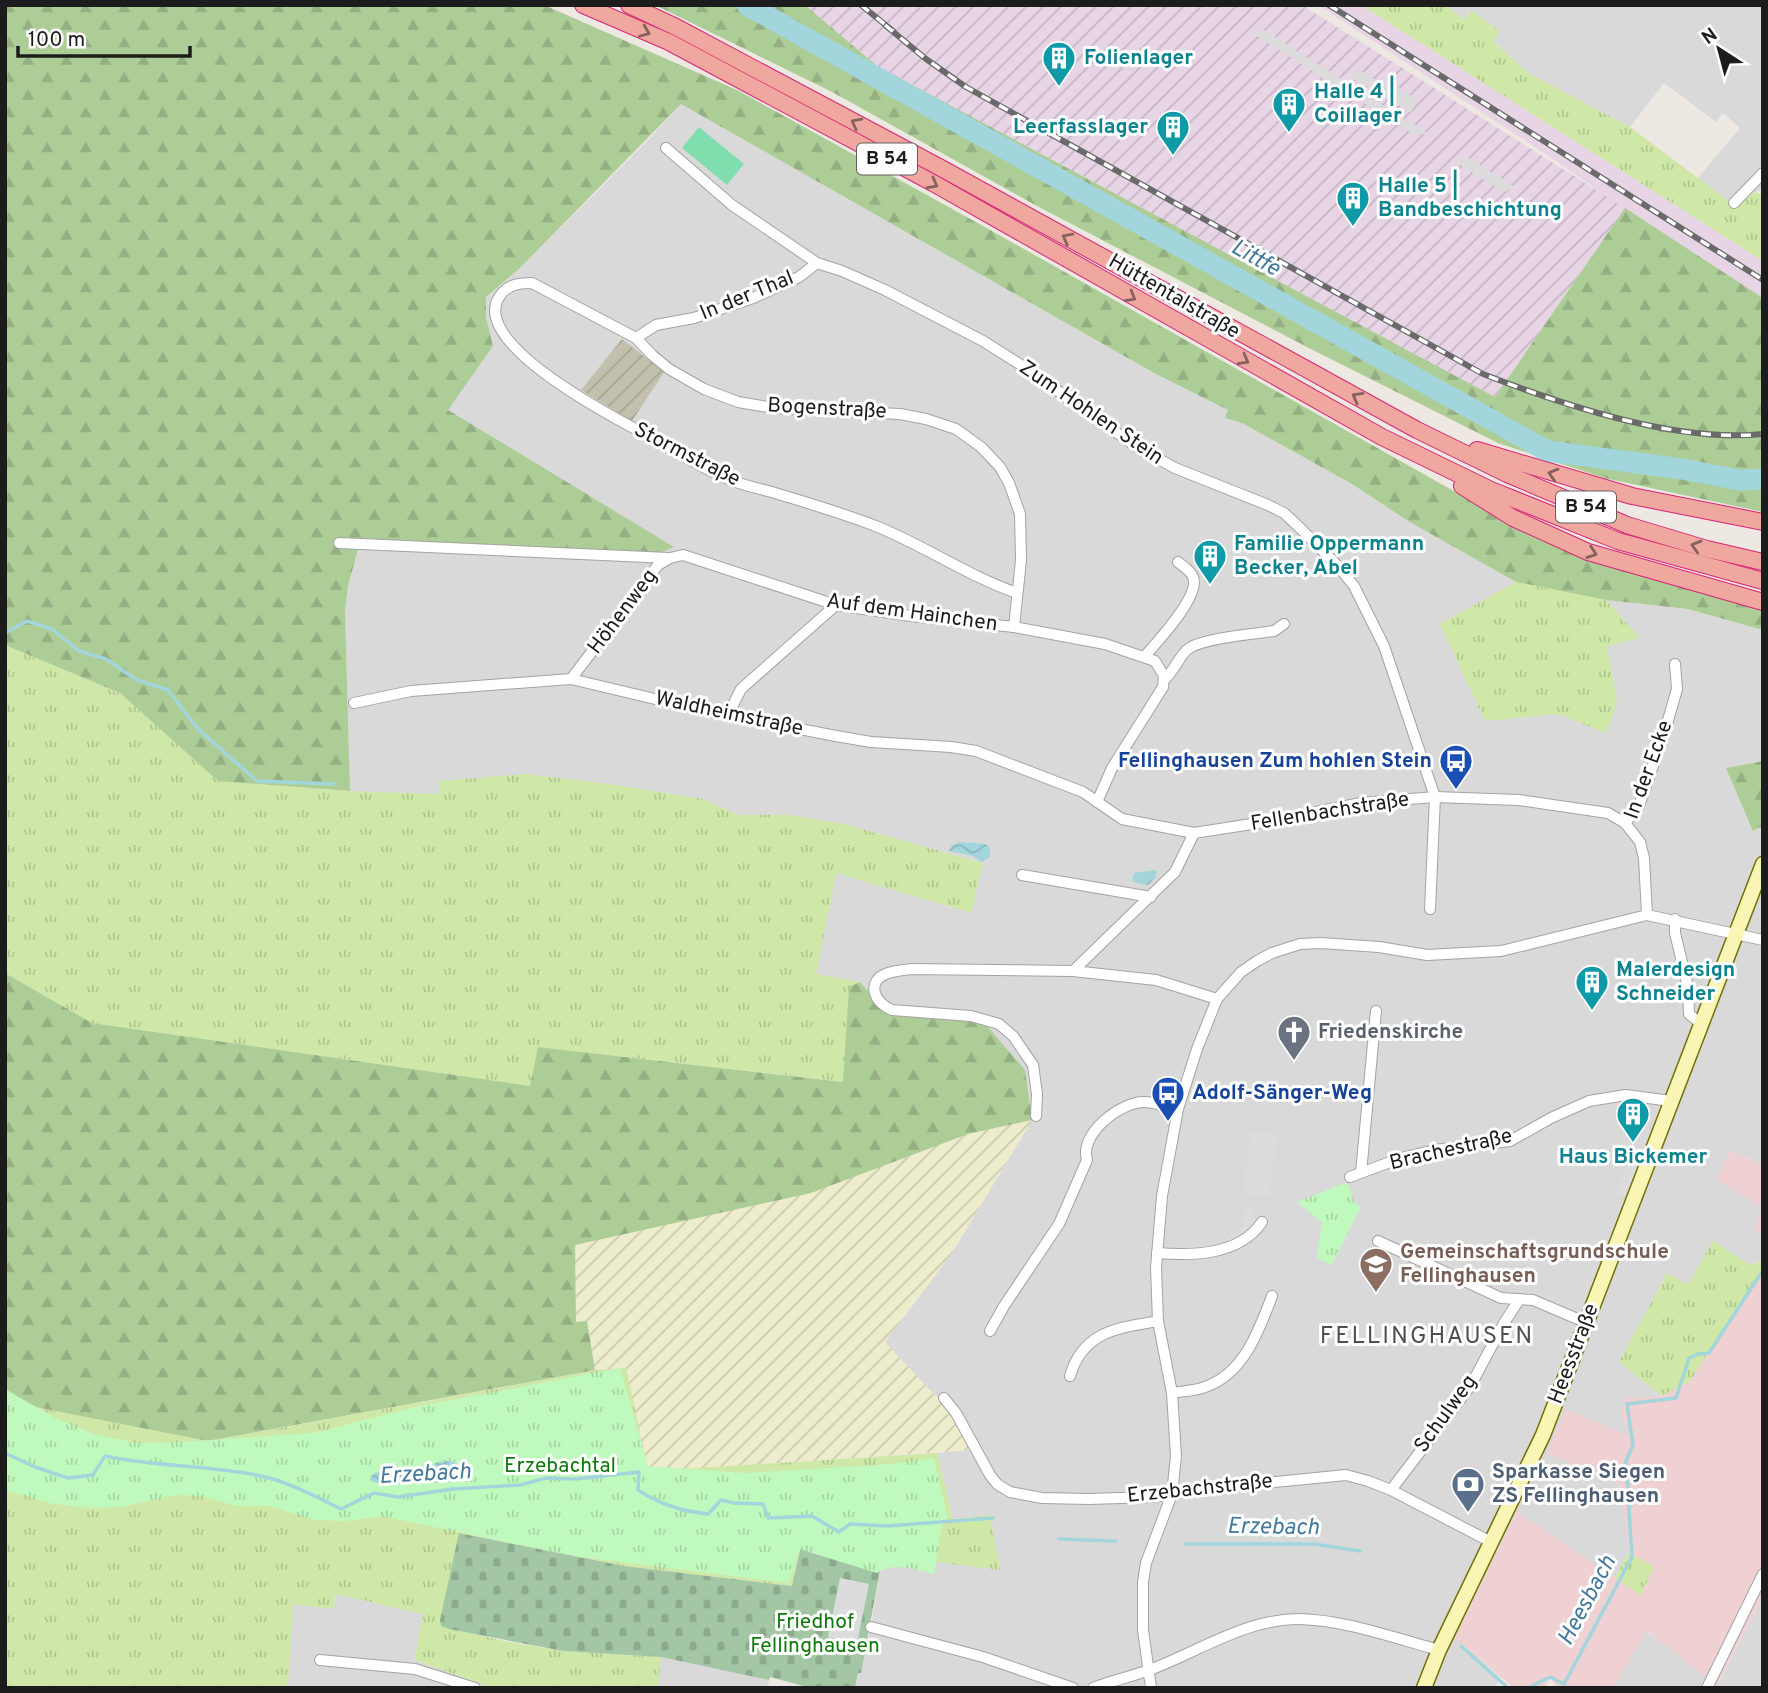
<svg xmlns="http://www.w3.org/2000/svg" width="1768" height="1693" font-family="Overpass,sans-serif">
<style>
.residential{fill:#dad9d9}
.commercial{fill:#efd0d3}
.industrial{fill:url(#industrial-furrows)}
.railway{fill:#e7d4e5}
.construction{fill:url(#construction-furrows)}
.farmland{fill:url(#farmland-furrows)}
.grass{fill:url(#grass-tufts)}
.forest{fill:url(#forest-firs)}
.cemetery{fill:url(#cemetery-stones)}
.park{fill:url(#park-tufts)}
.pitch{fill:#7fddae}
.parking{fill:#dcdcdc}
.water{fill:url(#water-waves)}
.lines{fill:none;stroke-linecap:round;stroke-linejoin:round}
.stream{stroke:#a2d5dc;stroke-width:3.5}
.river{stroke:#a2d5dc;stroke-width:21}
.minor-casing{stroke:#a3a3a3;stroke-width:12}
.secondary-casing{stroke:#727105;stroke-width:17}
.trunk-casing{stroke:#d72476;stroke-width:18}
.minor{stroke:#fff;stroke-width:10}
.secondary{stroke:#f9f5b4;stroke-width:14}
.trunk{stroke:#f0a79f;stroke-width:16}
.rail-casing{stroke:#6a6a6a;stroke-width:6}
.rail{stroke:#fff;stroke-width:3.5;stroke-dasharray:10;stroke-linecap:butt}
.oneway{stroke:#86625e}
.labels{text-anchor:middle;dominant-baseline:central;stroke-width:6;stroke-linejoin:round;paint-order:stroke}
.shield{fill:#fff;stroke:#606060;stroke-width:2}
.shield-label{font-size:19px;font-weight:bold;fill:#1c1c1c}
.culture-label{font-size:21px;font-weight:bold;fill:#0d838f;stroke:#fff;text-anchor:start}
.street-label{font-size:21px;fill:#1c1c1c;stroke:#fff}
.transit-label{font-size:21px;font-weight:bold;fill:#164399;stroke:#fff;text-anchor:end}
.worship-label{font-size:21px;font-weight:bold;fill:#5b616d;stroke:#fff;text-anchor:start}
.education-label{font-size:21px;font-weight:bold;fill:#785e54;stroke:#fff;text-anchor:start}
.park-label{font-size:21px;fill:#0f790b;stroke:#fff}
.service-label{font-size:21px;font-weight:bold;fill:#4e5e75;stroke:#fff;text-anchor:start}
.water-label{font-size:23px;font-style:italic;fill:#43799c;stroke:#fff}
.quarter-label{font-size:24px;letter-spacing:2px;fill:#4f4f4f;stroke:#fff}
</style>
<defs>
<pattern id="industrial-furrows" width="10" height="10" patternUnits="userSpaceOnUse" patternTransform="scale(1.75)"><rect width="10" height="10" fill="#e7d4e5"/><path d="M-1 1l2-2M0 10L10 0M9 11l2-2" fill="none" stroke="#c6b5c4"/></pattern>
<pattern id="construction-furrows" width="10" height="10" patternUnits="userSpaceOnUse" patternTransform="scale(1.75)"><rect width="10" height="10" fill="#c2c0ad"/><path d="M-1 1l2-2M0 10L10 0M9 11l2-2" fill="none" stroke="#a6a494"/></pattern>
<pattern id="farmland-furrows" width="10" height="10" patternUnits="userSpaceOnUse" patternTransform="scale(1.75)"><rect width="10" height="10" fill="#edeccc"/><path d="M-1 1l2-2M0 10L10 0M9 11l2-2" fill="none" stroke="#cbcaaf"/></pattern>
<pattern id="grass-tufts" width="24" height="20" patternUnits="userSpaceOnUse" patternTransform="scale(1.75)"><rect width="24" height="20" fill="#cfe8a7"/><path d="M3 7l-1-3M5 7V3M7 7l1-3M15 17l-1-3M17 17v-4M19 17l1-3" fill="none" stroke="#b1c68f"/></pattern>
<pattern id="forest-firs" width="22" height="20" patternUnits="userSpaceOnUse" patternTransform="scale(1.75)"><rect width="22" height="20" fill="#adcd96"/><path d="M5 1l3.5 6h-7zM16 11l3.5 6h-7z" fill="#94af81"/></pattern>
<pattern id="cemetery-stones" width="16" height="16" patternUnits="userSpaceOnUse" patternTransform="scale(1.75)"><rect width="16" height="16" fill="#a3c6a4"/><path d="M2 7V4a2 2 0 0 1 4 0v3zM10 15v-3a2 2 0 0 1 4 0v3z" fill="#8caa8d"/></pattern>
<pattern id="park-tufts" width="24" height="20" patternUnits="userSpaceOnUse" patternTransform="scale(1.75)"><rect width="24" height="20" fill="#c0f9bd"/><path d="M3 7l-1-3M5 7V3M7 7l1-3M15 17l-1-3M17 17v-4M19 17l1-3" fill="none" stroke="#a4d5a2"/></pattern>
<pattern id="water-waves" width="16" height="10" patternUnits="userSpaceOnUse" patternTransform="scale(1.75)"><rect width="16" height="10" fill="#a2d5dc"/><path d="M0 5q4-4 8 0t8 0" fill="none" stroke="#8bb6bc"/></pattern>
</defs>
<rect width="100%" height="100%" fill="#eee8e2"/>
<g class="residential">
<path d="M1444,5h319v184l-33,13 -33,-23 43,-51 -17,-15 -7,9 -52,-39 -34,44 -102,-54 -34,-32 -24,-31 -5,10z"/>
<path d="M681,104l473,269 74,37 -2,8 16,5 110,61 56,37 108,61 -76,42 45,97 73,-7 59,-12 -10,-57 32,-7 -33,-38 82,9 75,21v131l-36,7 27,63 9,-5v339l-33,-14 31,56 -7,22 9,5v26l-75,26 -21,-12 -48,88 43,34 -31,41 -65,-27 -18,43 72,32 9,67 -14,26 -98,-66 -64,123 48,43 -7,10h-639l16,-61 12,-73 117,15 -10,-54 -37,4 -16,-66 34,-3 -31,-51 -24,-21 -31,-36 67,-89 80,-133 -155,-119 -17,-19 -45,-8 21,-101 135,40 12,-50 -139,-39 -54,-9h-52l-35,-16 -94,-15 -170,-2 1,12 -90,-3 -5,-179 3,-26 13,-49 236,16 76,-6 -226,-136 46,-65 -7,-29v-20l33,-28 131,-131z"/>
<path d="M335,1594l89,20 -9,46 77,28h-204l5,-85 41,6z"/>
<path d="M1763,1597v91h-150l33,-57 72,54z"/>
<path d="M661,1657l108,23 -1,8h-110z"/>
</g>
<g class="commercial">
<path d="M1729,1151l34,14v69l-9,-4 7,-23 -44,-27z"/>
<path d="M1763,1267v330l-46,89 -70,-55 -34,57h-56l-7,-11 -6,11h-30l-62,-53 65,-123 124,83 13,-28 -25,-15 -9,-67 -73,-32 19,-44 64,27 -10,-26 7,-12 35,-2 28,-15z"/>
</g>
<path class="industrial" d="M805,5h497l323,203 -130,189 -618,-331z"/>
<path class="railway" d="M1318,5h43l402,256v37l-124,-79 -86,-60z"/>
<path class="construction" d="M622,339l42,33 -32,49 -51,-31z"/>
<path class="farmland" d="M1032,1120l-80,133 -67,89 68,73 18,35 -323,22 -22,-104 -31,2 -8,-48 -11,1 -2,-78 125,-31 269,-80z"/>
<g class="grass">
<path d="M1361,5h83l21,15 6,-10 28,21 -5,11 34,31 102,54 100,75 26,-10 7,3v66z"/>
<path d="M1516,582l90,18 34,38 -33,8 10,56 -11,31 -48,-19 -73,7 -45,-97z"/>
<path d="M5,645l115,48 98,88 132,10 89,3v-13l87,-7 83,10 94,15 35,16h52l54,9 139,39 -12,50 -135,-40 -20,101 44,8 -11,5 -5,95 -306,-35 -7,39 -439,-63 -87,-50z"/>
<path d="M1713,1241l37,24 13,-5v7l-73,114 -28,15 -43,-34 48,-89 21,12z"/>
<path d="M626,1368l22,103 289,-18 16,66 37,-4 10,55 -200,-25 -8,41 -168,-20 -164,-33 -20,87 1,6 63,15 59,10 98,6 -3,31h-166l-77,-28 8,-46 -88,-20 -1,15 -41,-5 -5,84h-283v-287l204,40 386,-71z"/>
<path d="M1629,1552l25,15 -13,28 -26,-17z"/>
</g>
<g class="forest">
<path d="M5,5h539l193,85 255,141 538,303 233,75v21l-75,-21 -82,-9 -90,-18 -108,-61 -56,-37 -110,-61 -17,-5 3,-8 -74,-37 -473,-269 -162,165 -33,28v20l7,29 -45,64 226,137 -15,6h-62l-236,-15 -13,48 -3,26 5,179 -132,-10 -98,-88 -115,-48z"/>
<path d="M655,5h150l72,61 618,331 130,-189 138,90v214l-159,-34 -106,-35 -191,-96 -270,-141 -203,-113z"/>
<path d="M1763,761v65l-10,5 -27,-63z"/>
<path d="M5,973l87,50 438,63 8,-39 305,35 6,-95 11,-5 17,19 110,25 38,44 7,50 -64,14 -157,59 -236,52 1,77 11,-1 8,49 -387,71 -203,-40z"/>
</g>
<path class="cemetery" d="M459,1533l165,33 168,20 9,-41 82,9 -22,119h-3l-3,15h-44l-41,-11 -1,3 -108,-23 -98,-6 -114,-22 -8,-3 -1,-6z"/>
<g class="park">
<path d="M1345,1183l4,2 5,18 7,3 -29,59 -15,-7 5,-36 -25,-20z"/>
<path d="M620,1368l28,98 98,7 146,-9 42,-6 14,62 -6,3 -8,51c-18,-4 -41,-13 -57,-1l-78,-24 -10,34 -209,-26 -199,-41 -35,5 -32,-1 -43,-14h-33l-38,-10 -26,-1 -53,12 -33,1 -34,-4 -49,-14v-101l50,29 42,17 39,8 45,-1 133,-9 101,-26z"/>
</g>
<path class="pitch" d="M699,127l45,37 -17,21 -45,-37z"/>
<g class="parking">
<path d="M1262,29l165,104 -11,3 -164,-103z"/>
<path d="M1358,69l19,12 4,-4 37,23 -7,12 -59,-34z"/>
<path d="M1465,156l50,31 -11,5 -50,-31z"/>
<path d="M1251,1132l26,3 -8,61 -25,-3z"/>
<path d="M1631,1155l10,4 -16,38 -10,-3z"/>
<path d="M1245,1208h9l-4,23 -24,11v-3l16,-8z"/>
<path d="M840,1578l29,6 -12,59 -29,-6z"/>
</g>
<g class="water">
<path d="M960,842l26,2 4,5v8l-8,5 -9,-6 -24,-5 3,-6z"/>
<path d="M1155,870l2,2 -2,6 -7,7 -12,-2 -4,-3 2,-7z"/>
<path d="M450,1461c9,2 12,7 12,16l-4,4 -30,2 -2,-15 12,-6z"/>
<path d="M398,1467h17l2,14c-14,3 -34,7 -47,-1l1,-4 4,-3z"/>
</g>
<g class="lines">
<g class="stream">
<path d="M5,633l22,-12 25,8 27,22 27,8 31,21 31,10 30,39 59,52 77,3"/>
<path d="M5,1453l30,14 33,11 25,-3 12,-19c51,11 105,9 156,20 28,6 55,21 80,33l33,-16 24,4 55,-8 67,-4 26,-7 30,1 63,-7 -1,18c23,15 44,21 70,24l13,-14 13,3 29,1 5,14 44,-2 27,16 11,-8 37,2 106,-8"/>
<path d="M1059,1539l57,2"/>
<path d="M1185,1544h129l46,7"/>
<path d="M1461,1646l47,42"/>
<path d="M1528,1688l22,-11 14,7"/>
<path d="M1562,1688l70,-131 -6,-96 7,-16 -6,-41 49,-6 13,-40 9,-4 11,-1 54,-83"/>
</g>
<path class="river" d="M747,5l800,446 135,18 58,11 23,-1"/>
<defs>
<g id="minor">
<path d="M666,148l66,57 85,58 25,8 43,19 98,51 41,26 113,80 38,21 93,37 16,8 14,13 41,41 15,19 30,60 51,151 -5,112"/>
<path d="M1734,203l29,-30"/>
<path d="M636,338l20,-13 38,-7 59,-20 46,-21 18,-14"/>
<path d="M339,543l330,15"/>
<path d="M1014,627l7,-67 -1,-46 -11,-31 -9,-16 -19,-20 -25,-18 -30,-10 -26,-5 -126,-6 -36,-6 -34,-13 -35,-20 -17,-14 -16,-17 -104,-55c-12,0 -21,1 -29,9 -46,48 123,132 153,148 23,13 46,28 70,38 14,7 31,10 46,14 35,11 71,21 106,35 47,19 90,49 139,66"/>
<path d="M1145,656c12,-14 56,-60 48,-79 -2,-6 -10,-11 -15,-15"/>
<path d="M571,679l87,-114 12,-7 13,-3 153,50 75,11 103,11 91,17 50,17 9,15 -1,11 -51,81 -15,34"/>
<path d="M1165,679c9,-8 15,-24 23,-30 14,-11 67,-15 86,-18l10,-7"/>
<path d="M354,703l57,-12 160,-12 126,30 139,27 35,6 80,5 25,4 107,41 39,27 72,14 77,-12 90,-18 74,-6 84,3 89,13 17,10 15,19 4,16 3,57"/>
<path d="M728,715l13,-26 95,-84"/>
<path d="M1625,823l14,-17 25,-72 13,-45 -2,-25"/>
<path d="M1194,833l-19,39 -102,99 83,9 61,19"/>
<path d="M1022,875l129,22"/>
<path d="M1675,919v14l13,54 1,27 12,10"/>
<path d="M1036,1116l1,-22 -4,-29 -20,-29 -14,-12 -28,-8 -79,-6c-18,-7 -27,-29 -4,-37 7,-2 16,-3 23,-4l162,2"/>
<path d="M1361,1173l15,-162"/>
<path d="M1350,1177l51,-19 34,-8 75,-9 41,-23 38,-17 37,-6 45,6"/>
<path d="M1378,1241l123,57 32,2 54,23"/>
<path d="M1157,1253c36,3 83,2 105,-31"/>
<path d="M990,1331l14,-25 55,-82 28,-64c-8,-26 33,-58 57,-58 11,0 23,5 34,7"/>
<path d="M1070,1376c13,-45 48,-48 88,-55"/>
<path d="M1172,1393c10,-2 23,-2 33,-6 39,-13 54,-57 67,-91"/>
<path d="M944,1398l12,15 34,62 7,9 13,8 32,6 47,1 64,-2 60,-9 133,-13 22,6 23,9 100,52"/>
<path d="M1391,1490l80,-105 33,-62 15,-23"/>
<path d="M871,1627l112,30 90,31"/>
<path d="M320,1660l95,9 60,19"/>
<path d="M1093,1688c18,-7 37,-11 56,-18 49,-18 96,-51 150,-51 47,1 95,19 140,31"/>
<path d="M1151,1688l-8,-58v-48l3,-19 26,-69 4,-38 -4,-63 -14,-72 -2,-53 6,-72 16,-87 19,-60 20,-50 24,-27 16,-11 15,-8 28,-9 21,-1 58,4 48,8 74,-4 146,-36 116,25"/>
<path d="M1707,1688l56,-114"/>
</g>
<path id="secondary" d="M1424,1688l15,-38 104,-215 220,-571"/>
<g id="trunk">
<path d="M583,5l86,37 264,141 449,254 109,53 127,51 145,40"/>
<path d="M629,5l47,22 265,141 476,262 90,44 120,51 80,24 56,13"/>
<path d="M1477,450l155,46 131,26"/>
<path d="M1462,486l51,32 75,34 175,50"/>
</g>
</defs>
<use href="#minor" class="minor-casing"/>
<use href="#secondary" class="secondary-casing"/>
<use href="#trunk" class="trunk-casing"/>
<use href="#minor" class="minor"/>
<use href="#secondary" class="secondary"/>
<use href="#trunk" class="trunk"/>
<defs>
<g id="rail">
<path d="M861,5l32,26"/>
<path d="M1329,5l434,275"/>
<path d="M885,25l41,34 40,28 517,287c80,31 193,69 280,60"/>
</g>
</defs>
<use href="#rail" class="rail-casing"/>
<use href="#rail" class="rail"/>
</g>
<defs><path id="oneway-chevron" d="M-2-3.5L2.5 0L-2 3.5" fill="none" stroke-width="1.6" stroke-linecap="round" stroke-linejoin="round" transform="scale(1.75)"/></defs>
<g class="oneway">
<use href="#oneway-chevron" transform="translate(645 32) rotate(23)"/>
<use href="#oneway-chevron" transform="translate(856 123) rotate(-152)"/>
<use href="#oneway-chevron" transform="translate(933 184) rotate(29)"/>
<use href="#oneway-chevron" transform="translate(1067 238) rotate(-152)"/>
<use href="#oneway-chevron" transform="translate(1131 297) rotate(30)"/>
<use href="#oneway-chevron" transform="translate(1244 360) rotate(29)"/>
<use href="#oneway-chevron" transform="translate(1357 397) rotate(-151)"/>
<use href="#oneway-chevron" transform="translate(1553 474) rotate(-164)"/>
<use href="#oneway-chevron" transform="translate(1696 546) rotate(-164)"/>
<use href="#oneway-chevron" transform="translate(1592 553) rotate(19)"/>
</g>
<defs>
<symbol id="building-pin" viewBox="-11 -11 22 30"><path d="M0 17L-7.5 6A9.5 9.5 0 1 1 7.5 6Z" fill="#0f9aa8" stroke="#fff"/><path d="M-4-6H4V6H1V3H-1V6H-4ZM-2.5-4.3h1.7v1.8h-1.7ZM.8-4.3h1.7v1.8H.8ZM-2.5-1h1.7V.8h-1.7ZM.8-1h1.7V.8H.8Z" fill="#fff"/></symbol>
<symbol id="bus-pin" viewBox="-11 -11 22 30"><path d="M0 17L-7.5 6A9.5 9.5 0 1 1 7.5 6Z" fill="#1a4fb4" stroke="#fff"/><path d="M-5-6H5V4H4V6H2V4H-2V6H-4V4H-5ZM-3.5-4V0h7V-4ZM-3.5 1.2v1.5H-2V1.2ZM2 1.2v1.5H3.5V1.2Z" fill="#fff"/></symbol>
<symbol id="church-pin" viewBox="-11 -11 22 30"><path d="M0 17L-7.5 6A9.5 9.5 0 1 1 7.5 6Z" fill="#6b7280" stroke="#fff"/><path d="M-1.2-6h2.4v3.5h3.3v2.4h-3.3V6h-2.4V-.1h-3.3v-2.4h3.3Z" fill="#fff"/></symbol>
<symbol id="school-pin" viewBox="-11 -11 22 30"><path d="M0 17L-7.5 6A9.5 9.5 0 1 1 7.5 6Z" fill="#8d6e63" stroke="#fff"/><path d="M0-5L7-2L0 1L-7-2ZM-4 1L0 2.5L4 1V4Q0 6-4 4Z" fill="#fff"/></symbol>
<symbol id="bank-pin" viewBox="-11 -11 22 30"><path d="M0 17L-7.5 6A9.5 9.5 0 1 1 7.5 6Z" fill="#5c6f8a" stroke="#fff"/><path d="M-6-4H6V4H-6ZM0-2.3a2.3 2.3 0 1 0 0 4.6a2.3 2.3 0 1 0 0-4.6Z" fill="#fff"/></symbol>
</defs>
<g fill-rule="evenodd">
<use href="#building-pin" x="1040" y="39" width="38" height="52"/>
<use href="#building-pin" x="1270" y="85" width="38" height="52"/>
<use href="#building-pin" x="1154" y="108" width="38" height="52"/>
<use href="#building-pin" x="1334" y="179" width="38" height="52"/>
<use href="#building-pin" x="1191" y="537" width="38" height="52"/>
<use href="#bus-pin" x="1437" y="742" width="38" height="52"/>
<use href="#building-pin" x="1573" y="963" width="38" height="52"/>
<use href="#church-pin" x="1275" y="1013" width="38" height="52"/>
<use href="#bus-pin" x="1149" y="1074" width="38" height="52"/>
<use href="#building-pin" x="1614" y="1095" width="38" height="52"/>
<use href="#school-pin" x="1357" y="1245" width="38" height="52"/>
<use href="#bank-pin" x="1449" y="1465" width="38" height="52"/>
</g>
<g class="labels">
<g class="shield">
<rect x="857" y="143.5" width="60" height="31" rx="5"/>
<rect x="1556" y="491.5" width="60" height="31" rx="5"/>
</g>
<g class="shield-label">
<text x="887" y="159">B 54</text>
<text x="1586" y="507">B 54</text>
</g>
<g class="culture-label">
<text x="1084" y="58">Folienlager</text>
<text x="1314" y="92">Halle 4 |<tspan x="1314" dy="24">Coillager</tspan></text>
<text x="1148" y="127" text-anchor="end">Leerfasslager</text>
<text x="1378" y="186">Halle 5 |<tspan x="1378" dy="24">Bandbeschichtung</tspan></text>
<text x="1234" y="544">Familie Oppermann<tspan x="1234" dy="24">Becker, Abel</tspan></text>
<text x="1616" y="970">Malerdesign<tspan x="1616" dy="24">Schneider</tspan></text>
<text x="1633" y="1157" text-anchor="middle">Haus Bickemer</text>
</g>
<g class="street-label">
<text transform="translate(747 296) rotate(-22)">In der Thal</text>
<text transform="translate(1174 297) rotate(30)">Hüttentalstraße</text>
<text transform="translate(827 409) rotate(3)">Bogenstraße</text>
<text transform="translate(1091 413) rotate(34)">Zum Hohlen Stein</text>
<text transform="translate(687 455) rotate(27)">Stormstraße</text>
<text transform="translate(623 612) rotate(-53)">Höhenweg</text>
<text transform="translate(912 613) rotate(8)">Auf dem Hainchen</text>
<text transform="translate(729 714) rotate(12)">Waldheimstraße</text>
<text transform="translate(1649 770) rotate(-70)">In der Ecke</text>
<text transform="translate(1330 812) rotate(-9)">Fellenbachstraße</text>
<text transform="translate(1451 1150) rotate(-13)">Brachestraße</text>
<text transform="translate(1574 1354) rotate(-69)">Heesstraße</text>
<text transform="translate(1446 1414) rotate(-54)">Schulweg</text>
<text transform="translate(1200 1489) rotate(-6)">Erzebachstraße</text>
</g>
<g class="transit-label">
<text x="1432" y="761">Fellinghausen Zum hohlen Stein</text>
<text x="1192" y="1093" text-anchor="start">Adolf-Sänger-Weg</text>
</g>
<g class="worship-label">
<text x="1318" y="1032">Friedenskirche</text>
</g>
<g class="education-label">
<text x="1400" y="1252">Gemeinschaftsgrundschule<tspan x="1400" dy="24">Fellinghausen</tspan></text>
</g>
<g class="park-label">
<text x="560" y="1466">Erzebachtal</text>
<text x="815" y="1622">Friedhof<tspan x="815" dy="24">Fellinghausen</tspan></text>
</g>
<g class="service-label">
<text x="1492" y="1472">Sparkasse Siegen<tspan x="1492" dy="24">ZS Fellinghausen</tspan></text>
</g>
<g class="water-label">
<text transform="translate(1255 259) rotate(29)">Littfe</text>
<text transform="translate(425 1475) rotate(-3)">Erzebach</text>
<text transform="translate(1273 1528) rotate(1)">Erzebach</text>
<text transform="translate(1588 1601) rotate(-62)">Heesbach</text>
</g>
<g class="quarter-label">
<text x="1427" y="1337">FELLINGHAUSEN</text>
</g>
</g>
<rect width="1768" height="1693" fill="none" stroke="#1c1c1c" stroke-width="14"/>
<g transform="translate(1719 49) rotate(324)" stroke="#ffffff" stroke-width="5" paint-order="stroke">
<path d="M0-5L12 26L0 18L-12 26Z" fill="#1c1c1c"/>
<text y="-10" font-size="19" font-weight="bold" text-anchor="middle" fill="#1c1c1c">N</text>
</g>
<path d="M18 46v10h172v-10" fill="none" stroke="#1c1c1c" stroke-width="3.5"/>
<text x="28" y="46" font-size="21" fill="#1c1c1c" stroke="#ffffff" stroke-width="5" paint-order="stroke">100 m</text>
</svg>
